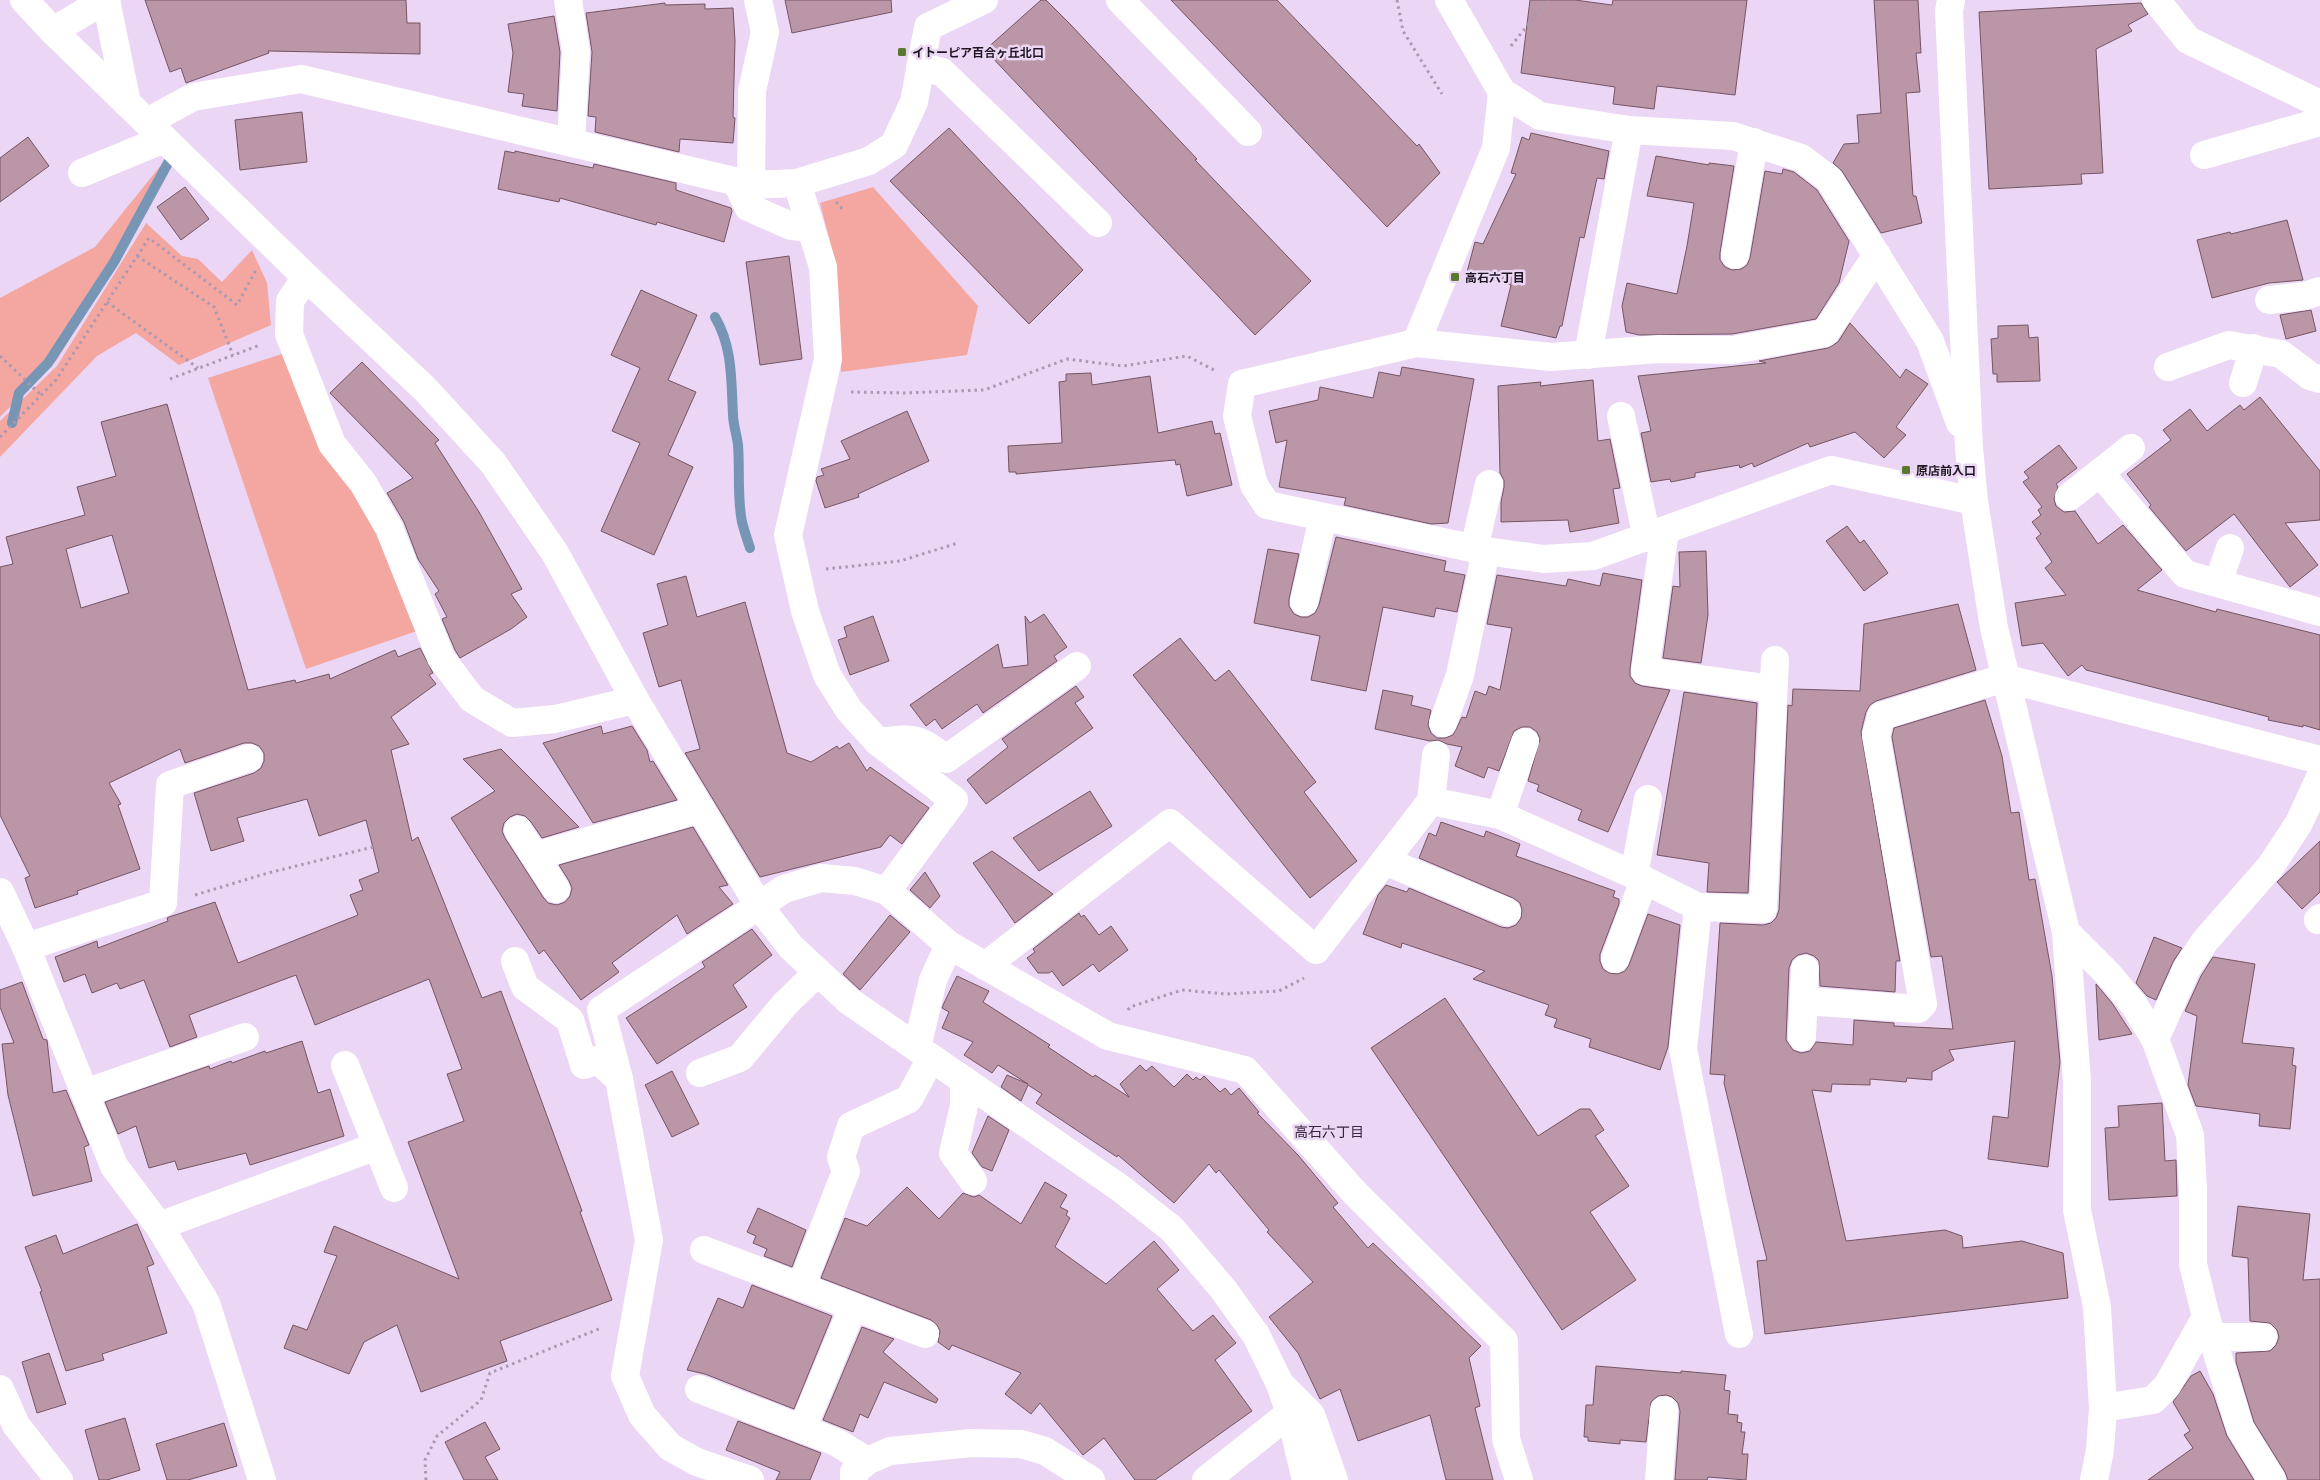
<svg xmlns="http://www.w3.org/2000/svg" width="2320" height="1480" font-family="'Playfair Display','Noto Sans JP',serif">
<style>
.green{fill:#f4a6a0}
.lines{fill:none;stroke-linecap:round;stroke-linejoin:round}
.stream{stroke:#7796b6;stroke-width:10}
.building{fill:#ba96a6;stroke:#755564;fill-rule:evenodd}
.path{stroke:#aa99b2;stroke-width:3;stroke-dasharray:2.5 4;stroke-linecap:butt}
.minor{stroke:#fff;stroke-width:28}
.poi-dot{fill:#5a782e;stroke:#ebd6f5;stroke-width:2}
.labels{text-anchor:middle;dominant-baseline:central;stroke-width:5;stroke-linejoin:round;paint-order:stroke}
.poi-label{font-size:12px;font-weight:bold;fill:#1d1621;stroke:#ebd6f5;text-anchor:start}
.neighbourhood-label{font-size:14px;fill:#36263e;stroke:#ebd6f5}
</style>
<rect width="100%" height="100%" fill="#ebd6f5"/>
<g class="green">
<path d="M166,159l6,5 -54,98 -62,99 -56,56v-119l95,-51z"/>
<path d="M873,187l105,119 -11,49 -126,17 -5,-107 -16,-62z"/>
<path d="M146,223l36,33 16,3 24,23 30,-32 15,33 4,42 -92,40 -43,-32 -39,23 -97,101v-36l57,-55z"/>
<path d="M285,353l85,162 47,116 -111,38 -98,-291z"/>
</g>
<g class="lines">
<g class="stream">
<path d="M715,317c18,31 16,63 18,97 0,11 4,21 5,31 2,25 -1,53 4,77 2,8 5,17 8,26"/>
<path d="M12,423l7,-30 29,-30 66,-101 60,-110"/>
</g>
</g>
<g class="building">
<path d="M145,0h261l1,23h13v31l-152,-3 1,2 -83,30 -5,-15 -11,4z"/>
<path d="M785,0h106l1,12 -100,21z"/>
<path d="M1041,0h5l24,24 127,135 -2,1 116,121 -56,54 -270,-285z"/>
<path d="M1171,0h106l140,146 2,-2 21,29 -53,54z"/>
<path d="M1530,0h45l37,5 1,-5h134l-12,95 -78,-9 -3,23 -41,-5 2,-17 -94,-14z"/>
<path d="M1874,0h44l3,53h-5l4,39 -14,1 7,103h3l6,27 -41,10 -39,-62 -9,-8 11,-19 15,-1 -2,-28 24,-2z"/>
<path d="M665,3v2l40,-1v5l28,-1 2,33 -2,76 2,1 -2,25 -53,-4 -1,13 -84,-20 1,-15 -8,-1 4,-64 -6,-39z"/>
<path d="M2141,3l7,11 -20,11 4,6 -36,18 7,124 -22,1 1,10 -93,5 -10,-177z"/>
<path d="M554,16l6,36 -3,59 -35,-5 2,-12 -16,-2 5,-39 -5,-29z"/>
<path d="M302,112l5,50 -67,8 -5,-50z"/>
<path d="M949,128l134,142 -54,54 -139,-143z"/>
<path d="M1531,133l78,18 -5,28 -7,-1 -13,60 -4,-1 -18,89h-2l-4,12 -55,-12 10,-41 -44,-13 8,-30 8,2 33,-70 -5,-1 11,-36 7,3z"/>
<path d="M28,137l21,29 -49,36v-44z"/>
<path d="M505,151l10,2v-2l78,17 1,-4 82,19v7l55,18 1,3 -8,31 -67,-20 -1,3 -96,-27 -1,4 -61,-13z"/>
<path d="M1656,156l53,9v-2l25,3 -14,87v7l5,7 7,3 9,-1 6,-4 3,-7 15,-87 17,3 1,-5 11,3 23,18 32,51 -10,42 -23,36 -84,15 -93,1 -13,-3 -4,-26 5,-23 50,11 10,-48 7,-43 -47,-7z"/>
<path d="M185,187l24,32 -28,21 -24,-33z"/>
<path d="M2287,220l16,60 -34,3 -57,15 -15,-58 33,-8 1,2z"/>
<path d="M789,256l13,103 -42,6 -14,-103z"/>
<path d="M641,290l56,25 -29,65 28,12 -28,63 25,12 -39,88 -53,-24 39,-88 -28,-12 28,-63 -29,-13z"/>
<path d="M2311,310l5,21 -30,8 -6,-24z"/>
<path d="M1850,323l50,55 6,-9 22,15 -32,43 10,8 -22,23 -29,-26 -45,15 -2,-4 -54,24 -2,-4 -12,5 -1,-3 -44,8v4l-24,5 -1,-3 -19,3 -10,-49 10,-2 -13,-55 128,-13 -7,-2 69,-13 10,-6z"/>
<path d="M2028,325l1,13 9,-1 2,44 -43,1v-8h-4l-2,-35 7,-1v-12z"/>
<path d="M362,362l77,78 -4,3 44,69 43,77 -11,5 16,23 -16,12 -51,29 -5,-8 -13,-31 5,-2 -12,-23 4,-3 -21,-32 -14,-37 -17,-29 26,-15 -83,-85z"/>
<path d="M1402,367l72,12 -26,144 -17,1 -87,-19 2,-7 -67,-11 8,-47 -11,3 -7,-32 49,-11 2,-13 53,11 6,-26 21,4z"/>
<path d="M1091,373l1,12 58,-9 8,57 54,-12 3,13 5,-1 12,52 -45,11 -7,-32 -4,1 -1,-5 -159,14v-2h-7l-1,-26 54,-3 -3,-61 7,-1v-7z"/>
<path d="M1593,380l5,61 12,-2 10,49 -7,1 6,34 -49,9 -2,-12 -67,2v-20l3,-15v-7l-4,-7 -2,-87 43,-4 -1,4z"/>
<path d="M2260,397l60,74v49l-35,3 33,42 -28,22 -56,-73 -48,37 -37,-44 2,-2 -24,-31 44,-34 -8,-10 27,-21 17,22 33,-26 4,5z"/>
<path d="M167,404l81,286 47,-10 1,3 33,-9 1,5 65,-29 3,7 22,-9 13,25 -4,2 7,9 -45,33 18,27 -18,6 21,91 6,-4 64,161 19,-7 81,220 -2,1 32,88 -112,41 7,20 -86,31 -24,-67 -33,17 -15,32 -65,-26 9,-23 14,5 30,-74 -13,-4 10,-26 125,53 -51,-137 56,-21 -17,-47 15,-5 -33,-90 -114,46 -19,-50 -107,40 8,22 -27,10 -26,-67 -24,9 -3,-6 -25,10 -7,-19 -21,8 -9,-25 42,-16 1,7 70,-27 -1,-3 2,-1 46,-15 23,61 120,-48 -8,-20 13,-5 -4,-10 20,-8 -13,-52 -47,16 -12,-37 -70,19 7,23 -33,10 -17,-58 60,-20 7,-5 3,-7v-8l-5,-7 -7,-3h-8l-59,20 -5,-14 -71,34 12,21 -3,1 22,64 -63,22 1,3 -43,14 -10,-30 5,-2 -30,-61v-248l13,-3 -7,-27 79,-22 -8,-28 39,-11 -15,-54zM112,535l17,58 -48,15 -15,-59z"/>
<path d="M907,411l22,50 -71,33 1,3 -34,11 -9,-27 1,-4 7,-2 -3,-6 29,-10 -9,-18z"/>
<path d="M2059,445l18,23 -21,16 2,3 -4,12 2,7 8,6 11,-1 23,33 25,-19 39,45 -25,20 79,22 1,-3 103,26v95l-17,-5v2l-35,-7 1,-3 -183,-47 -4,-5 -14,11 -25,-33 -21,3 -7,-43 51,-8 -21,-27 7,-6 -16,-24 5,-4 -9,-12 9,-7 -3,-5 4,-3 -19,-25 6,-4 -5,-6z"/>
<path d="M1847,526l13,17 4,-3 24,33 -24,18 -38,-50z"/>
<path d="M1336,537l110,24 -2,10 21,4 -8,37 -21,-4 -2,9 -51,-10 -17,84 -55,-11 9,-44 -66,-13 14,-74 31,5 -10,45v7l5,8 7,3h7l7,-4 4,-8z"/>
<path d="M1706,551l2,64 -7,48 -38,-5 10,-72 7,1 -1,-35z"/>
<path d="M1603,573l39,7 -12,89v7l5,7 7,3 28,4 -62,142 -30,-12 4,-10 -45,-19 2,-6 -11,-4 12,-42 -3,-7 -7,-5h-8l-8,4 -15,40 -11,-4 -4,11 -29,-12 7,-19 -15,-3 -9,-4 -8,1 -55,-12 8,-39 30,6 -2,9 20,5 -3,15 3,8 6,5h8l8,-3 9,-18 4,1 9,-27 11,4 3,-9 11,4 12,-62 -25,-4 10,-49 69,11 2,-7 32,7z"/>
<path d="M686,576l11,41 48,-15 42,151 24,9 26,-16 2,3 10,-6 18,28 3,-4 59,41 -27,36 -12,-9 -9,12 -121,30 -75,-124 15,-4 -19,-69 -22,7 -16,-54 25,-8 -11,-41z"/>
<path d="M1958,604l18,66 -100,31 -6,4 -4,7 -5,20 39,229h-4l-1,31 -75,-6 -1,-25 -5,-5 -8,-3 -8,2 -6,5 -3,8 -3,72 7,10 8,3 9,-2 6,-9 37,3 1,-25 40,3v3l59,3 -11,-73 -11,1 -39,-220 2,-9 91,-28 17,56 9,57 8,-1 10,68 6,-1 17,97 8,86 -12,105 -60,-8 5,-43 15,2 7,-77 -66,9 5,10 -22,12v8l-25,-2 -1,4 -36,-3v6l-38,-1 -1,8 -19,-2 34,151 99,-11 17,6 1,12 59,-7 41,12 5,45 -303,36 -8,-73 10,-1 -43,-177 1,-8 -15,-1 10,-151 43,2 8,-2 5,-5 3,-8 9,-205 4,1 1,-17 67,2 4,-67z"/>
<path d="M1044,614l23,33 -13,9 3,5 -74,52 -6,-9 -35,25 -7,-10 -9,7 -16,-21 88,-61 5,24 25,-3 -3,-49 5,7z"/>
<path d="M873,616l16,45 -39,14 -12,-35 9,-3 -3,-10z"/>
<path d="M1180,638l35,43 14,-11 87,112 -12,10 53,69 -47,37 -177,-223z"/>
<path d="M1076,686l8,11 -9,6 18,25 -107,76 -19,-24 41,-33 -6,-8z"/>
<path d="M1684,692l73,11 -9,190 -41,-1 2,-29 -52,-8z"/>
<path d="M601,726l2,8 29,-8 15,24 3,12 3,-1 24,39 -84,23 -50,-80z"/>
<path d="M501,749l78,78 -37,11 -11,-16 -6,-6 -8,-2 -7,3 -6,6 -2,8 3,7 38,59 5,6 9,2 8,-3 5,-6 2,-8 -3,-7 -10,-16 134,-38 35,58 -9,2 14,17 -46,30 -10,-19 -65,48 7,9 -38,28 -37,-50 -5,4 -88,-136 44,-27 -32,-32z"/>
<path d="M1090,791l22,35 -73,45 -26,-33z"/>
<path d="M1441,822l43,15 2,-6 34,13 -4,12 99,35 -2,6 6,2v5l-19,50v7l3,8 6,4 9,1 7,-3 4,-6 19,-51 32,11 -12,122 -8,23 -71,-23 2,-8 -37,-12 3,-8 -12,-4 4,-10 -76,-26 12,-8 -83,-28 -1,5 -38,-14 15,-39 8,-10 21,7 2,-4 92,39 7,1 8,-3 5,-7 1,-8 -2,-7 -7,-5 -94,-40 10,-25 7,3z"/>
<path d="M2320,841v51l-18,17 -25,-27z"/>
<path d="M992,851l61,43 -38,29 -42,-60z"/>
<path d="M925,872l15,24 -10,12 -20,-18z"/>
<path d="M1079,913l2,4 3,-2 15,20 12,-9 17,24 -29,22 -6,-8 -30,22 -11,-15 -3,2h-11l-11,-15 8,-6 -2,-3z"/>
<path d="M890,915l20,17 -50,58 -17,-16z"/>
<path d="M752,929l20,26 -39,30 14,22 -90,57 -31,-46 79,-51 -3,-5z"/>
<path d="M2154,937l28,11 -9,14 -17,38 -9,-4 -11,-13z"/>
<path d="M2213,957l42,7 -13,79 52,5 -2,17 4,1 -6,63 -31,-3 1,-12 -64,-8 -8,-21 9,-69 -12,-5 16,-35z"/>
<path d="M957,976l32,15 -6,11 67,43 -2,2 45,30 2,-2 34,22 -9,-13 20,-19 6,6 6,-5 22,21 13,-13 6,6 3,-3 4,3 4,-4 16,16 5,-4 6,7 8,-7 20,24 -2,1 41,42 40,48 -5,4 35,41 5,-5 108,103 -12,12 11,48 -5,2 18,72h-47l-16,-65 -72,26 -18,-52 -20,10 -22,-46 -29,-36 44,-35 -46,-50 2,-2 -50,-60 -3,3 -7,-9 -35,39 -56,-48 -1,2 -81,-54 6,-9 -14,-9 -7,16 -20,-14 6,-12 21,9 -30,-19 -6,8 -28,-18 9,-13 -31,-14 7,-16 -7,-4 2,-5z"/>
<path d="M22,982l21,57 4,1 6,53 13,-3 23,55 -5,2 8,34 -59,15 -25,-101 -6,-51 12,-1 -14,-36v-17z"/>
<path d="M2096,984l16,19 20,31 -33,6z"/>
<path d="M1445,998l93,138 42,-27h10l14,21 -9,6 34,50 -39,26 46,68 -74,50 -191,-282z"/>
<path d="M302,1041l16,52 12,-4 14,47 -94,29 -4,-12 -68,17 -3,-9 -26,7 -13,-42 -18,8 -13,-32 104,-36 1,3 21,-8 1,2 33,-12 1,2z"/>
<path d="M672,1071l27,53 -27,13 -27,-52z"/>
<path d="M2162,1103l3,58 11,-1 1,36 -68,4 -4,-72 14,-1 -1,-21z"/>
<path d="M988,1116l21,14 -17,41 -10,-4 -10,-14z"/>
<path d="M1045,1182l22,13 -7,12 8,4 -2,4 4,3 -15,29 51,37 48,-43 25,29 -22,19 36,42 20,-16 23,28 -21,17 37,51 -97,69h-20l-31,-42 -21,17 -43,-52 -9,11 -26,-20 16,-21 -69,-28 -3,5 -11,-8 2,-11 -3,-6 -6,-5 -110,-42 24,-60 22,8 40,-39 32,32 24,-26 11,4 5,-2 42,29z"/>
<path d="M2238,1206l72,8 -7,66 17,-1v201h-32l-3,-8 -31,-50 -18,-60v-9l34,-2 6,-6 3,-8 -2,-7 -7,-7 -20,-2 -2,-63 -16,-2z"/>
<path d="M758,1208l48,22 -14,37 -28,-11 3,-7 -14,-6 3,-7 -9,-4z"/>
<path d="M137,1224l17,40 -7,3 20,66 -65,21 2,6 -38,11 -26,-79 2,-1 -17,-44 31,-12 7,19z"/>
<path d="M752,1285l80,31 -38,93 -89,-35 -18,-4 31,-72 25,10z"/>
<path d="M862,1327l32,12 -11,13 55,47 -2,4 -52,-21 -16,36 -8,-4 -7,18 -30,-12z"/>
<path d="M49,1353l17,51 -29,9 -15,-51z"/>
<path d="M1596,1366l85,7v-2l45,4 -2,15 6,1 -2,23 10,1 -1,7 5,1 -1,9h4l-3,22h6l-2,26 -38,-3 -1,3h-32l5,-69 -2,-8 -6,-6 -6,-2 -8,1 -7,6 -5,40 -26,-2v4l-32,-3v-4h-4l2,-32h7z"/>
<path d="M2200,1371l13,23 14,42 27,44h-106l45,-32 -9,-13 6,-4 -17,-29 18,-26z"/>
<path d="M125,1418l15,52 -33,10h-8l-14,-50z"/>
<path d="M738,1421l83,32 -11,27h-34l4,-8 -54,-22z"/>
<path d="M485,1422l15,27 -15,8 13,23h-34l-19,-38z"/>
<path d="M224,1423l13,43 -49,14h-21l-11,-36z"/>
</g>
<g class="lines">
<g class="path">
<path d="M1397,0l6,31 39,63"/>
<path d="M1511,46l37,-46"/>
<path d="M836,202l8,9"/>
<path d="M137,256l77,51 19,48"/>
<path d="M107,302l91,66"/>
<path d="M0,356l41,39"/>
<path d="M170,379l90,-34"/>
<path d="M851,392l55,1 78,-3 83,-31 56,7 64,-10 29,15"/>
<path d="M0,437l56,-57 93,-142 88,67 19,-35"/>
<path d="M826,569l74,-8 58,-18"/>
<path d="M195,895l73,-22 105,-26"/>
<path d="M1128,1010l2,-3 52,-17 44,4 53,-3 25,-13"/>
<path d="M426,1480l-1,-20 12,-24 44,-36 9,-27 111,-45"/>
</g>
<g class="minor">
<path d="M24,0l29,31 253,246 120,113 67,73 62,90 80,147 124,206 32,41 58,54 271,187 52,41 51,60 33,46 24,49 10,29 16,67"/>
<path d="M106,0l21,103"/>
<path d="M568,0l8,51 -5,91"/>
<path d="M1120,0l128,132"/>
<path d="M1449,0l53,92 38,24 89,14 104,6 68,22 28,21 101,162 30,82"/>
<path d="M1951,0l-2,11 20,437 5,53 20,127 72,304 11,150v128l20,97 6,101 -3,42 -6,30"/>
<path d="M2156,0l32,40 132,64"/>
<path d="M53,31l52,-31"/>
<path d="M920,67l22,5 156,151"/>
<path d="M147,122l46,-25 108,-18 450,106 46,-2 72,-22 25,-16 20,-43 14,-75 56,-27"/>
<path d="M2204,155l116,-33"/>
<path d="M82,173l82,-34"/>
<path d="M736,181l12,26 43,19 20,2"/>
<path d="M797,183l26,84 5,92 -40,176 17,76 22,64 22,35 29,32 76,58 -67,91"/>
<path d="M751,185l1,-94 13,-59 -7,-32"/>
<path d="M1735,255l19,-113"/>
<path d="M1877,255l-52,78 -92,17 -73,-1 -109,8 -135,-14 -174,41 -5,32 17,69 13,20 219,46 58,8 49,-3 238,-86 143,31"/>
<path d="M306,277l-16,24 -1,33 43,110 31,39 26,45 52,130 31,41 40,24 43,-4 80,-19"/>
<path d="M2269,300l36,-4 15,-5"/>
<path d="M1416,343l80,-195 6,-56"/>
<path d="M1588,355l41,-225"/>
<path d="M2168,367l61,-22 52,9 29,22 10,3"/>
<path d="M2243,383l11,-35"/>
<path d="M1621,416l26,122"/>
<path d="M2100,473l85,101 135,38"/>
<path d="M2069,497l62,-49"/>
<path d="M1665,531l-20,140 127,18"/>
<path d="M1474,549l15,-65"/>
<path d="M2218,583l12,-35"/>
<path d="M1304,602l19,-85"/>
<path d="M1443,723l17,-48 26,-124"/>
<path d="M878,742c37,-4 38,-6 68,17l131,-93"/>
<path d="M1431,801l69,14 134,60 64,32 -15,142 56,285"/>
<path d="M1500,815l25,-73"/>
<path d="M518,830l38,59"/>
<path d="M535,856l166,-47"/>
<path d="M1385,861l122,51"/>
<path d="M1634,875l14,-76"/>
<path d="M0,892l26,55 88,219 45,60 47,77 56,177"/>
<path d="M1698,907l65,2 12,-249"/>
<path d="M2318,920l2,-2"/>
<path d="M2066,932l43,43 25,30 21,34 35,96 3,53v76l13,53 34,111 32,52"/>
<path d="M26,947l137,-44 7,-118 79,-27"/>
<path d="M1615,959l29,-79"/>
<path d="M515,961l10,26 45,33 14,45 14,-5 21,19"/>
<path d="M985,966l185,-143 146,127 115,-149 5,-46"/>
<path d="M1804,1001l114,8 5,-5 -47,-268 5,-20 123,-38 316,82"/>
<path d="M1802,1037l3,-68"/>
<path d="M2155,1039l32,-71 18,-27 65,-74 29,-44 21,-46"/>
<path d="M917,1048l16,-68 16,-35"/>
<path d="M345,1065l49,123"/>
<path d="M700,1073l40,-15 45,-54 33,-32"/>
<path d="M964,1080v26l-11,47 20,28"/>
<path d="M85,1093l160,-56"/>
<path d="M159,1226l218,-80"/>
<path d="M704,1250l221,84"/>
<path d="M801,1287l45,-116 -5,-14 10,-31 58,-27 22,-41"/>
<path d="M2212,1337h51"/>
<path d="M1283,1387l28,28 23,65"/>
<path d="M0,1389l16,36 43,55"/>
<path d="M699,1389l137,53 31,19"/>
<path d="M2103,1408l50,-8 14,-14 39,-69"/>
<path d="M802,1429l51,-122"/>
<path d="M750,1480l-53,-18 -27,-15 -28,-32 -17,-39 24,-136 -30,-161 -18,-69 183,-121 37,-11 34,3 32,10 62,54 159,91 137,34 110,123 149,148 2,98 13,41"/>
<path d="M854,1480v-8l13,-11 23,-10 82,-8 49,1 24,7 46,29"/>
<path d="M1206,1480l84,-67"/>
<path d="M1659,1480l5,-70"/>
</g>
</g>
<g class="poi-dot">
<rect x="897" y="47" width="10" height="10" rx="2.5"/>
<rect x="1450" y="272" width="10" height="10" rx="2.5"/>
<rect x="1901" y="465" width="10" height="10" rx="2.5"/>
</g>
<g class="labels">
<g class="poi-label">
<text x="912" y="52">イトーピア百合ヶ丘北口</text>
<text x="1465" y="277">高石六丁目</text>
<text x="1916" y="470">原店前入口</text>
</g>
<g class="neighbourhood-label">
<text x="1329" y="1131">高石六丁目</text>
</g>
</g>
</svg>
